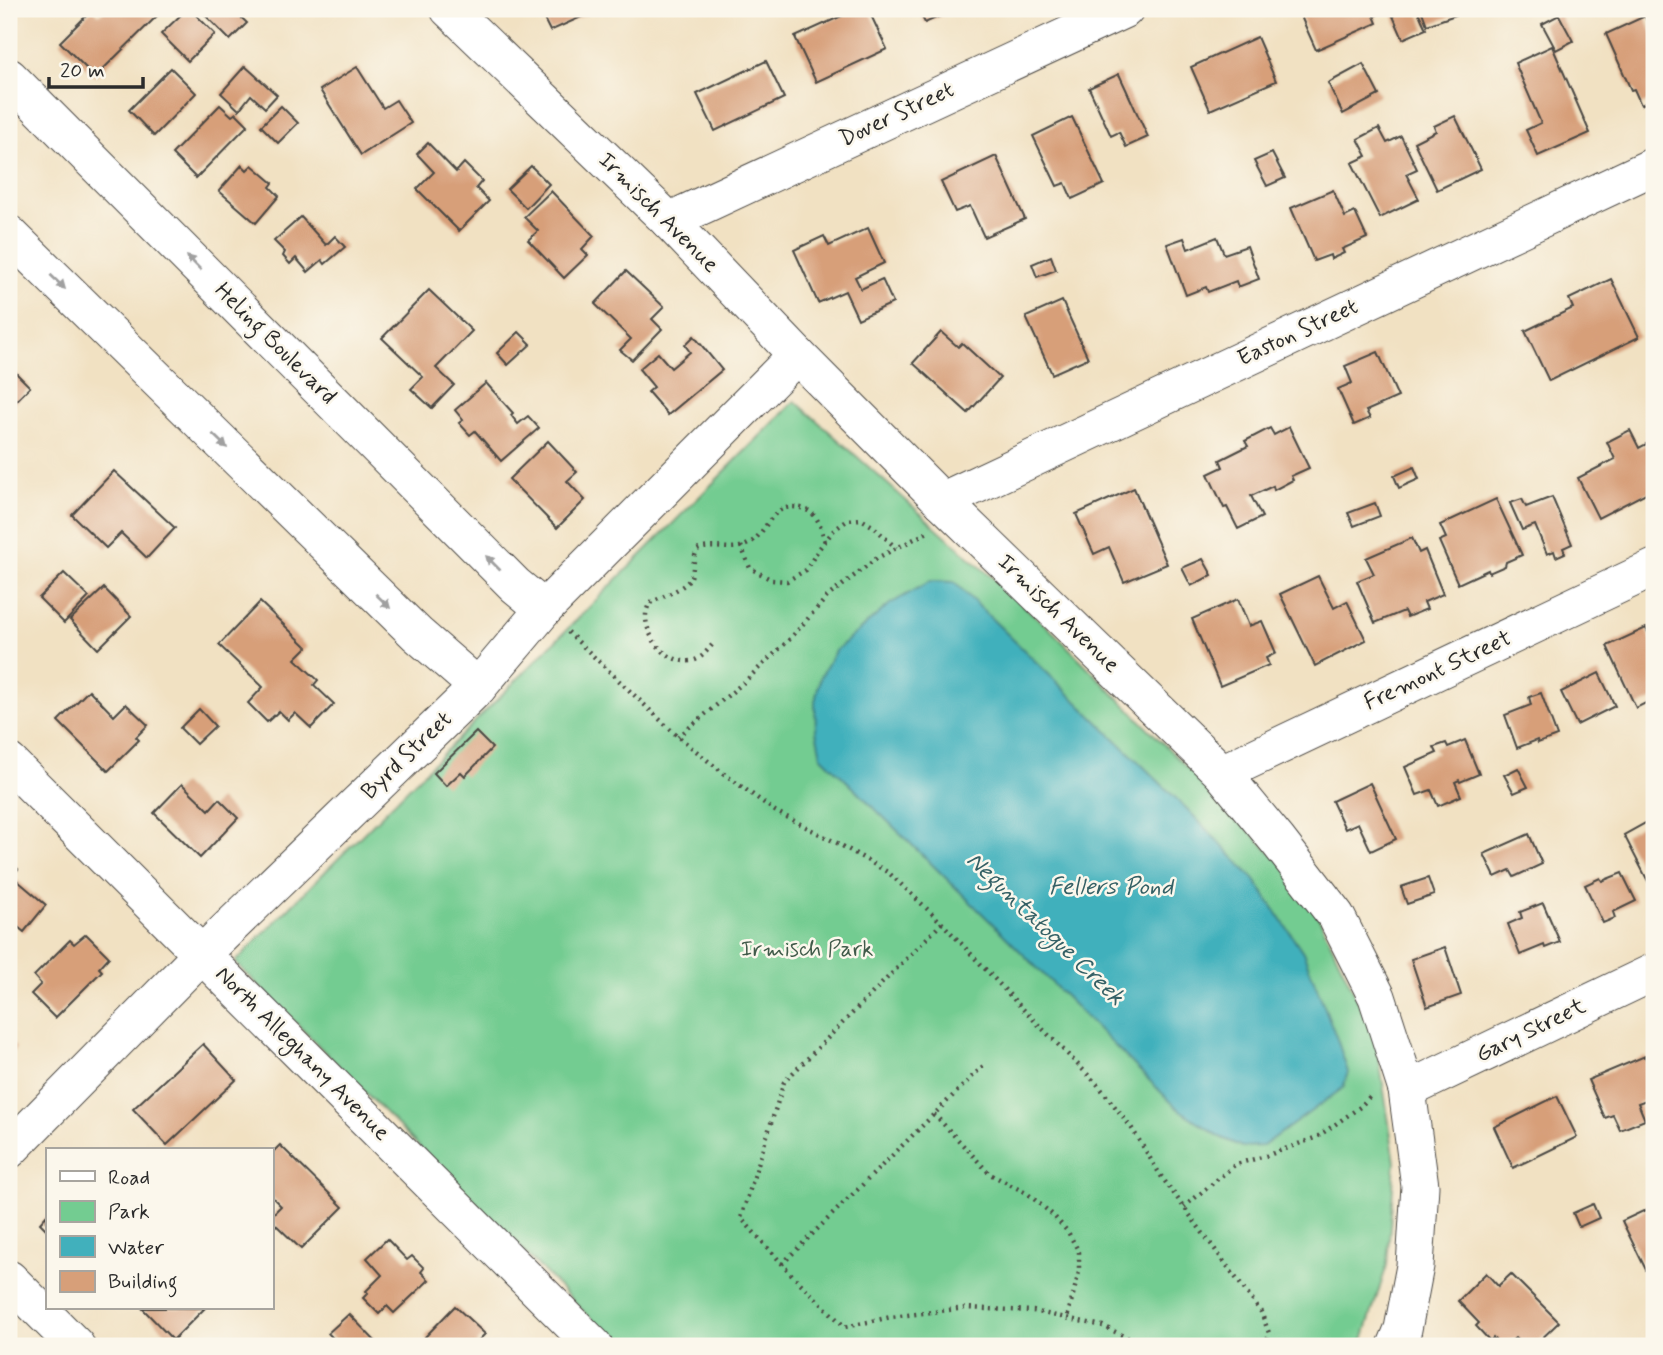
<svg xmlns="http://www.w3.org/2000/svg" width="1663" height="1355" font-family="Mynerve,sans-serif">
<style>
.green{fill:#73cc91;stroke:#4f7c5e;stroke-width:2}
.water{fill:#41b0bc;stroke:#366e74;stroke-width:2}
.building{fill:#d79f79}
.lines{fill:none;stroke-linecap:round;stroke-linejoin:round}
.minor-casing{stroke:#494642;stroke-width:39}
.path{stroke:#494642;stroke-width:4.5;stroke-dasharray:2 5;stroke-linecap:butt}
.minor{stroke:#fff;stroke-width:37}
.oneway{fill:#a0a0a0}
.labels{text-anchor:middle;dominant-baseline:central;stroke-width:5;stroke-linejoin:round;paint-order:stroke}
.street-label{font-size:23px;fill:#2b2b2b;stroke:#fbf7ec}
.park-label{font-size:23px;fill:#415b4a;stroke:#fbf7ec}
.water-label{font-size:24px;font-style:italic;fill:#346065;stroke:#fbf7ec}
</style>
<rect width="100%" height="100%" fill="#fbf7ec"/>
<filter id="ink" filterUnits="userSpaceOnUse"><feTurbulence type="fractalNoise" baseFrequency=".0143" numOctaves="2"/><feDisplacementMap in="SourceGraphic" scale="14" xChannelSelector="R" yChannelSelector="G"/><feConvolveMatrix kernelMatrix="1 2 1 2 8 2 1 2 1" color-interpolation-filters="sRGB"/></filter>
<filter id="wash" filterUnits="userSpaceOnUse"><feTurbulence type="fractalNoise" baseFrequency=".00686" numOctaves="4" result="noise"/><feDisplacementMap in="SourceGraphic" scale="28" xChannelSelector="R" yChannelSelector="G"/><feGaussianBlur stdDeviation="1.57" result="paint"/><feColorMatrix in="noise" values="0 0 0 0 0 0 0 0 0 0 0 0 0 0 0 0 0 1.4 0 .05"/><feComposite in="paint" operator="in"/></filter>
<g filter="url(#wash)">
<rect width="100%" height="100%" fill="#f1e1c2"/>
<path class="green" d="M795,401l259,232 250,253 72,153 19,123 -8,103 -26,81h-743l-383,-384z"/>
<path class="water" d="M931,581l23,1 234,228 66,69 49,73 34,87 11,33 -5,16 -80,58 -21,1 -22,-10 -43,-29 -182,-182 -174,-170 -5,-25 -1,-29 5,-24 15,-27 55,-47z"/>
<g id="blocks">
<g class="building">
<path d="M93,9l6,6 6,-6h59l-69,68 -35,-35z"/>
<path d="M187,9h3l25,25 -27,27 -27,-27z"/>
<path d="M213,9h19l15,14 -17,17 -24,-24z"/>
<path d="M539,9h47l2,5 -38,17z"/>
<path d="M857,9h11l19,40 -71,33 -21,-45z"/>
<path d="M918,9h29l2,3 -24,11z"/>
<path d="M1307,9h110l9,20 -23,10 -13,-30 -16,7 3,7 -61,27 -17,-38z"/>
<path d="M1421,9h36l1,5 -31,11z"/>
<path d="M1559,15l14,26 -17,9 -14,-26z"/>
<path d="M1645,16l9,21v62l-13,6 -7,-16 -3,1 -25,-56z"/>
<path d="M1257,37l19,44 -66,29 -19,-43z"/>
<path d="M1552,46l38,87 -52,23 -12,-26 15,-7 -26,-60z"/>
<path d="M766,61l18,37 -69,33 -18,-37z"/>
<path d="M1363,64l16,31 -36,19 -15,-31z"/>
<path d="M245,66l32,29 -12,13 -14,-13 -12,15 -18,-17z"/>
<path d="M357,67l26,41 13,-8 15,23 -50,32 -41,-65z"/>
<path d="M171,68l25,25 -42,43 -25,-26z"/>
<path d="M1119,74l29,63 -22,10 -7,-15 -8,4 -22,-48z"/>
<path d="M220,105l12,11 4,-3 12,12 -52,53 -24,-24z"/>
<path d="M281,106l17,17 -20,20 -17,-17z"/>
<path d="M1455,116l26,53 -44,21 -23,-48 22,-11 -2,-5z"/>
<path d="M1072,117l32,67 -32,15 -7,-16 -8,3 -24,-50z"/>
<path d="M1379,128l8,15 14,-7 16,33 -11,5 13,25 -39,19 -28,-55 15,-7 -9,-17z"/>
<path d="M428,143l28,29 8,-9 18,18 -6,7 13,13 -30,30 -42,-42 17,-17 -17,-18z"/>
<path d="M1272,153l13,25 -18,8 -13,-25z"/>
<path d="M996,156l29,63 -41,18 -14,-31 -15,6 -14,-30z"/>
<path d="M242,165l5,5 5,-5 21,18 -3,4 9,9 -23,27 -37,-32z"/>
<path d="M531,166l18,18 -23,24 -19,-19z"/>
<path d="M1333,190l12,27 10,-5 12,26 -25,11 2,4 -13,6 -1,-4 -16,6 -23,-53z"/>
<path d="M551,191l43,45 -12,13 6,6 -24,23 -36,-38 10,-9 -14,-14z"/>
<path d="M301,217l25,28 9,-9 10,11 -20,17 -3,-4 -14,12 -12,-14 -6,6 -7,-8 2,-4 -11,-11z"/>
<path d="M868,228l16,35 -29,14 6,12 21,-10 11,24 -35,16 -13,-28 -27,12 -24,-53 30,-14 5,10z"/>
<path d="M1217,237l7,17 23,-8 12,33 -21,8 -2,-6 -28,11 -2,-5 -20,8 -19,-51 17,-6 4,11z"/>
<path d="M1051,256l5,14 -19,7 -5,-13z"/>
<path d="M626,271l38,36 -12,12 10,10 -30,31 -12,-10 11,-11 -36,-35z"/>
<path d="M1611,279l28,58 -90,44 -24,-50 48,-23 -4,-9z"/>
<path d="M429,290l43,41 -36,37 18,17 -22,23 -21,-19 12,-12 -41,-39z"/>
<path d="M1062,301l26,57 -36,16 -26,-57z"/>
<path d="M519,332l12,12 -23,21 -11,-12z"/>
<path d="M941,332l17,15 4,-4 38,35 -32,35 -55,-50z"/>
<path d="M694,336l28,34 -54,45 -20,-23 6,-5 -15,-18 19,-16 13,15 19,-16 -5,-7z"/>
<path d="M1378,352l20,45 -32,14 4,7 -16,7 -16,-36 14,-6 -7,-17z"/>
<path d="M9,366l21,21 -21,21z"/>
<path d="M486,383l27,30 -2,2 7,9 10,-8 11,12 -38,33 -26,-30 -5,4 -11,-12 4,-3 -8,-10z"/>
<path d="M1289,427l20,41 -18,8 2,4 -19,10 -1,-4 -22,10 11,21 -24,12 -11,-22 -3,1 -16,-34 15,-7 -3,-7 28,-14 -3,-5 25,-13 4,7z"/>
<path d="M1630,430l9,18 15,-8v49l-56,29 -20,-40 37,-19 -8,-17z"/>
<path d="M548,441l29,31 -10,9 18,19 -28,28 -48,-49z"/>
<path d="M1414,467l5,12 -20,9 -5,-12z"/>
<path d="M114,471l61,57 -28,30 -26,-25 -15,15 -34,-33z"/>
<path d="M1134,488l33,76 -43,18 -15,-35 -15,7 -18,-40z"/>
<path d="M1552,497l20,47 -9,4 2,5 -9,4 -2,-6 -7,3 -12,-29 -13,5 -12,-27 12,-4 4,8z"/>
<path d="M1496,499l26,56 -16,7 -1,4 -16,7 -1,-3 -30,14 -19,-43 7,-3 -6,-13z"/>
<path d="M1375,503l5,13 -26,10 -6,-13z"/>
<path d="M1412,538l7,15 6,-3 18,44 -19,8 3,7 -20,8 -3,-6 -29,12 -18,-42 17,-7 -8,-16z"/>
<path d="M1203,559l9,16 -21,11 -9,-18z"/>
<path d="M64,573l25,24 -25,26 -25,-25z"/>
<path d="M1318,576l16,32 13,-7 19,39 -51,26 -35,-72z"/>
<path d="M104,588l27,28 -33,33 -28,-29z"/>
<path d="M1238,599l11,27 13,-5 14,32 -10,5 3,7 -49,21 -28,-67z"/>
<path d="M260,602l47,45 -12,12 23,21 -4,5 20,19 -23,24 -16,-15 -7,7 -9,-9 -12,11 -19,-19 15,-16 -44,-42z"/>
<path d="M1646,628l8,17v54l-18,9 -29,-62z"/>
<path d="M1599,673l16,33 -38,19 -16,-33z"/>
<path d="M89,690l25,26 12,-12 22,21 -12,12 3,3 -31,31 -50,-50z"/>
<path d="M1541,693l16,43 -19,7 -1,-3 -20,8 -12,-33 26,-10 -2,-8z"/>
<path d="M199,709l16,17 -19,18 -16,-16z"/>
<path d="M476,732l16,16 -27,28 -4,-4 -15,14 -12,-13z"/>
<path d="M1465,740l14,34 -19,8 -1,-2 -4,2 6,14 -23,10 -7,-16 -14,5 -12,-28 32,-14 -3,-6 12,-4 2,4z"/>
<path d="M1518,768l10,19 -14,6 -10,-18z"/>
<path d="M1370,783l26,56 -25,12 -13,-28 -13,6 -13,-28z"/>
<path d="M182,784l27,26 10,-11 19,19 -38,40 -46,-45z"/>
<path d="M1651,820l3,6v62l-2,1 -28,-54z"/>
<path d="M1529,834l13,30 -28,13 -4,-7 -15,7 -11,-23z"/>
<path d="M9,861l9,8 -6,7 34,29 -22,27 -12,-10 -3,4z"/>
<path d="M1622,873l14,28 -23,11 2,6 -12,5 -18,-38 15,-7 2,3z"/>
<path d="M1428,878l6,17 -27,9 -6,-17z"/>
<path d="M1543,903l17,39 -15,6 -1,-3 -24,10 -12,-31 14,-6 -2,-6z"/>
<path d="M86,934l23,23 -10,11 3,3 -47,47 -24,-24 10,-10 -7,-8 36,-36 4,4z"/>
<path d="M1445,947l16,48 -34,12 -16,-48z"/>
<path d="M9,1040l7,8 -7,8z"/>
<path d="M203,1044l33,36 -69,65 -34,-36z"/>
<path d="M1645,1056l9,22v28l-5,2 -3,-8 -8,3 7,17 -25,10 -7,-15 -8,3 -17,-38z"/>
<path d="M1557,1096l20,41 -64,31 -19,-41z"/>
<path d="M280,1145l63,62 -42,42 -30,-29v-4l10,-10 -10,-10v-42z"/>
<path d="M1593,1204l6,14 -20,9 -6,-14z"/>
<path d="M1654,1206v68l-5,2 -27,-55z"/>
<path d="M47,1215v15l-7,-7z"/>
<path d="M387,1239l20,21 5,-4 12,12 -3,4 8,8 -35,33 -7,-7 -8,8 -16,-16 5,-5 -2,-2 16,-16 -15,-17z"/>
<path d="M1486,1273l12,13 13,-12 48,48 -25,24h-11l-8,-8 -9,8h-5l-8,-8 -3,3 -14,-15 3,-3 -21,-22z"/>
<path d="M455,1306l30,28 -9,9 3,3h-44l-10,-9z"/>
<path d="M142,1308h63l-32,32z"/>
<path d="M349,1314l31,32h-40l-12,-13z"/>
</g>
</g>
</g>
<g filter="url(#ink)">
<use href="#blocks" fill-opacity="0" stroke="#494642" stroke-width="2"/>
<g class="lines">
<defs>
<g id="minor">
<path d="M449,9l220,212 128,134 145,146 280,272 56,68 58,75 41,81 30,93 13,96 -5,80 -12,63 -7,17"/>
<path d="M9,77l506,508 29,24"/>
<path d="M669,221l456,-212"/>
<path d="M9,234l408,400 61,53"/>
<path d="M942,501l712,-335"/>
<path d="M9,762l585,584"/>
<path d="M1222,773l432,-205"/>
<path d="M1407,1090l247,-118"/>
<path d="M9,1150l193,-196 276,-267 66,-78 253,-254"/>
<path d="M9,1279l67,67"/>
</g>
</defs>
<use href="#minor" class="minor-casing"/>
<g class="path">
<path d="M741,546l9,22 22,12 15,1 19,-11 12,-20 16,-20 14,-10 13,-1 13,8 22,21"/>
<path d="M568,632l106,101 49,40 52,38 64,33 50,29 52,49 79,84 78,79 33,42 30,49 100,136 8,21 -3,13"/>
<path d="M712,645c-6,7 -12,15 -21,16 -24,3 -46,-24 -45,-46 0,-4 2,-8 3,-11 11,-7 38,-16 42,-27 3,-9 2,-18 6,-27 16,-7 33,2 49,-5 23,-10 22,-44 55,-37 18,5 19,18 24,34"/>
<path d="M678,737l65,-54 46,-43 38,-43 50,-39 51,-26"/>
<path d="M942,923l-158,159 -43,136 53,59 51,50 46,-10 75,-9 67,3 70,15 42,20"/>
<path d="M934,1114l56,60 38,20 25,21 15,17 11,20v20l-12,46"/>
<path d="M1184,1207l52,-43 30,-8 51,-19 43,-30 12,-13"/>
<path d="M782,1264l203,-200"/>
</g>
<use href="#minor" class="minor"/>
</g>
<defs><path id="oneway-solid" d="M-6-.8H1V-3.2L6.5 0L1 3.2V.8H-6Z" transform="scale(1.75)"/></defs>
<g class="oneway">
<use href="#oneway-solid" transform="translate(194 263) rotate(-135)"/>
<use href="#oneway-solid" transform="translate(58 282) rotate(44)"/>
<use href="#oneway-solid" transform="translate(220 441) rotate(44)"/>
<use href="#oneway-solid" transform="translate(493 563) rotate(-135)"/>
<use href="#oneway-solid" transform="translate(383 601) rotate(44)"/>
</g>
</g>
<g class="labels">
<g class="street-label">
<text transform="translate(897 115) rotate(-25)">Dover Street</text>
<text transform="translate(658 213) rotate(45)">Irmisch Avenue</text>
<text transform="translate(1298 333) rotate(-25)">Easton Street</text>
<text transform="translate(275 344) rotate(45)">Heling Boulevard</text>
<text transform="translate(1058 614) rotate(44)">Irmisch Avenue</text>
<text transform="translate(1438 671) rotate(-25)">Fremont Street</text>
<text transform="translate(407 756) rotate(-44)">Byrd Street</text>
<text transform="translate(1531 1031) rotate(-26)">Gary Street</text>
<text transform="translate(302 1054) rotate(45)">North Alleghany Avenue</text>
</g>
<g class="park-label">
<text x="807" y="950">Irmisch Park</text>
</g>
<g class="water-label">
<text x="1111" y="887">Fellers Pond</text>
<text transform="translate(1045 929) rotate(44)">Neguntatogue Creek</text>
</g>
</g>
<rect width="1663" height="1355" fill="none" stroke="#fbf7ec" stroke-width="35"/>
<rect x="46" y="1148" width="228" height="161" fill="#fbf7ec" stroke="#a8a59f" stroke-width="2"/>
<rect x="60" y="1171" width="35" height="10" fill="#ffffff" stroke="#a8a59f" stroke-width="2"/>
<text x="108" y="1184" font-size="21" fill="#2b2b2b">Road</text>
<rect x="60" y="1201" width="35" height="21" fill="#73cc91" stroke="#a8a59f" stroke-width="2"/>
<text x="108" y="1218" font-size="21" fill="#2b2b2b">Park</text>
<rect x="60" y="1236" width="35" height="21" fill="#41b0bc" stroke="#a8a59f" stroke-width="2"/>
<text x="108" y="1254" font-size="21" fill="#2b2b2b">Water</text>
<rect x="60" y="1271" width="35" height="21" fill="#d79f79" stroke="#a8a59f" stroke-width="2"/>
<text x="108" y="1288" font-size="21" fill="#2b2b2b">Building</text>
<path d="M49 77v10h94v-10" fill="none" stroke="#2b2b2b" stroke-width="3.5"/>
<text x="60" y="77" font-size="21" fill="#2b2b2b" stroke="#fbf7ec" stroke-width="5" paint-order="stroke">20 m</text>
</svg>
